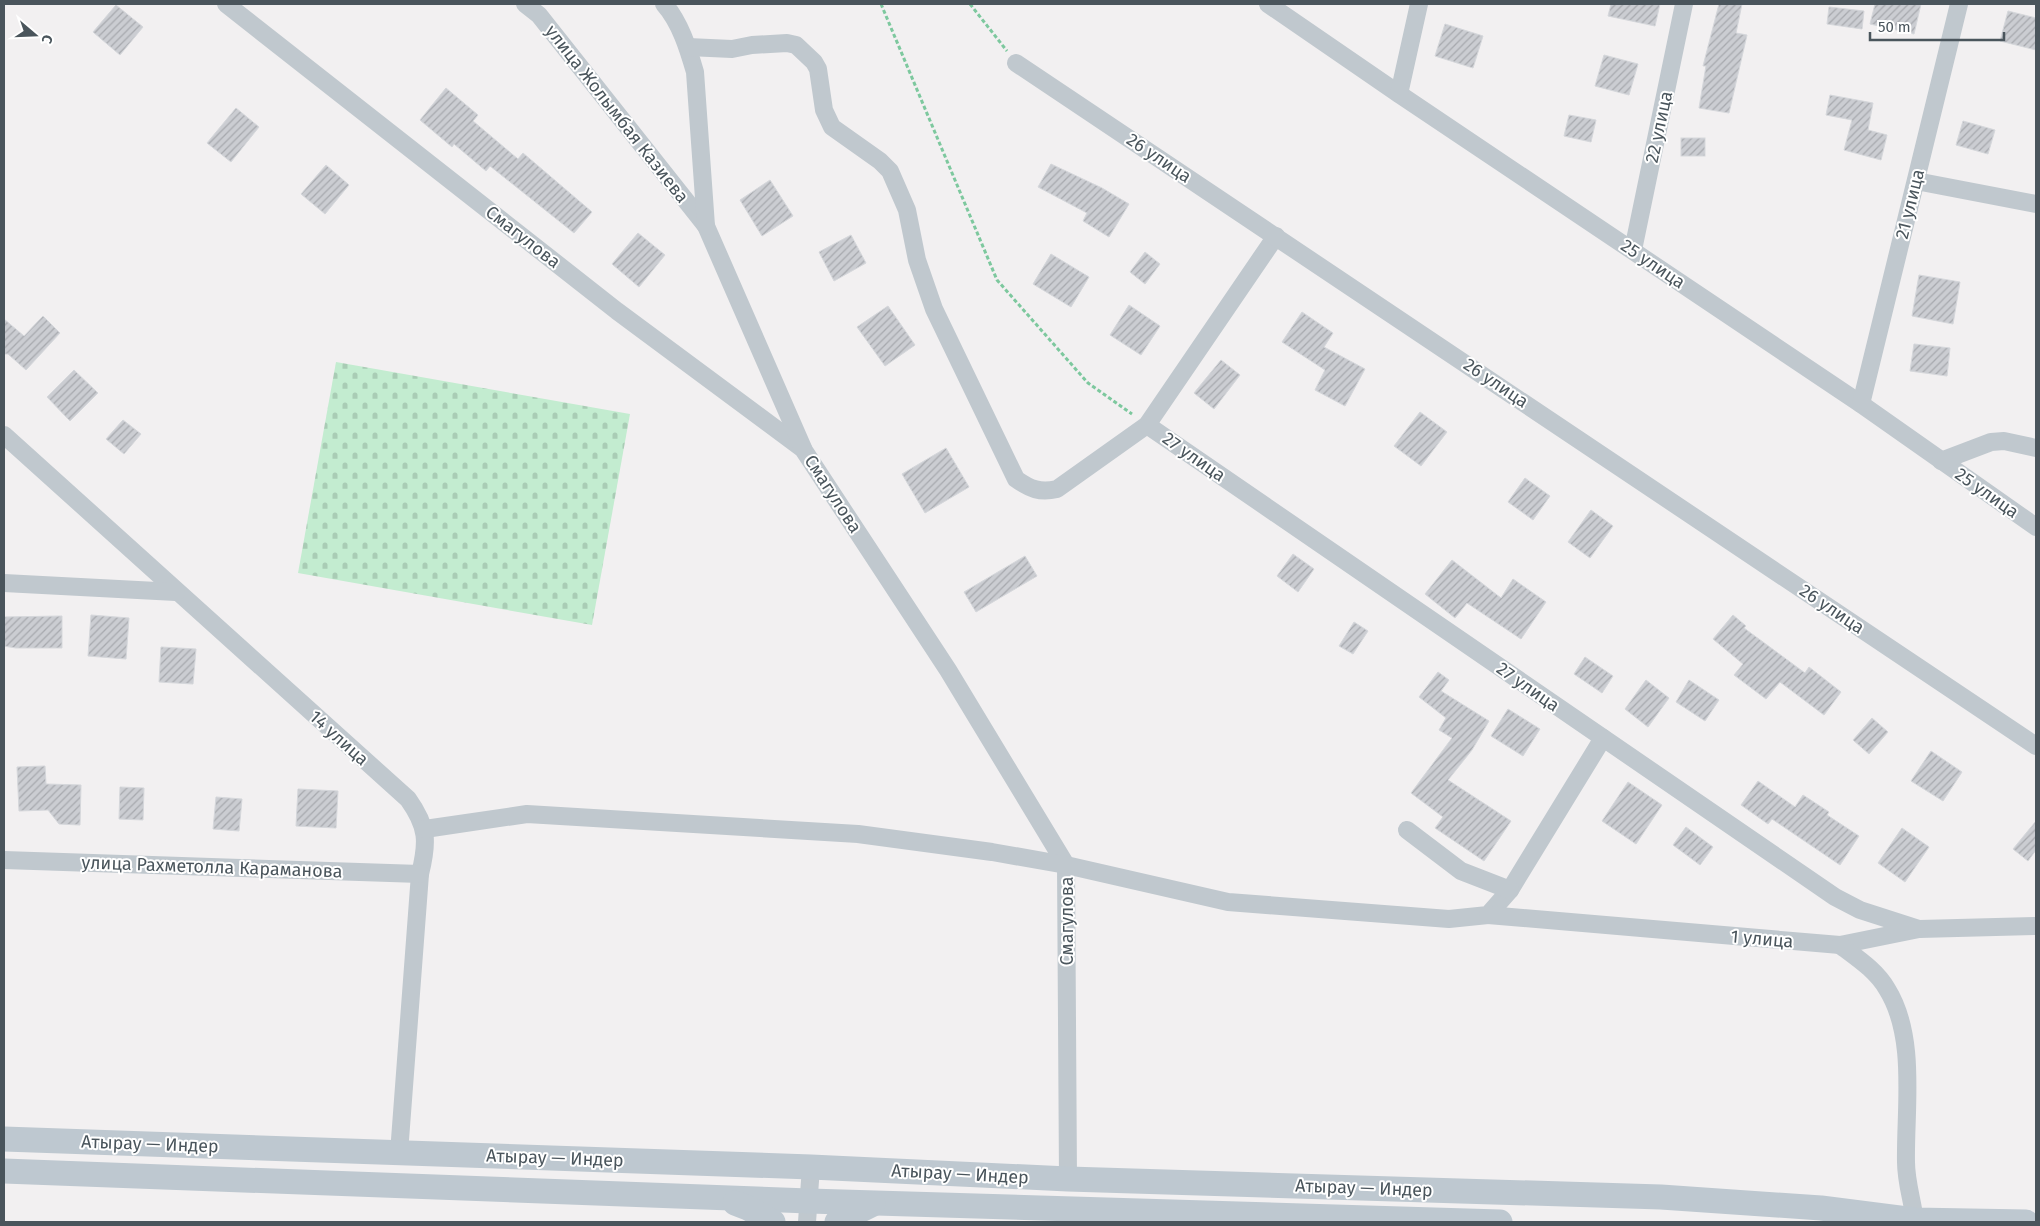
<svg xmlns="http://www.w3.org/2000/svg" width="2040" height="1226" font-family="'Fira Sans',sans-serif">
<style>
.cemetery{fill:url(#cemetery-stones)}
.building{fill:url(#building-hatch);stroke:#d5d7db}
.lines{fill:none;stroke-linecap:round;stroke-linejoin:round}
.path{stroke:#7dc89e;stroke-width:3;stroke-dasharray:4 2.5;stroke-linecap:butt}
.minor{stroke:#c0c8ce;stroke-width:18}
.secondary{stroke:#bec8d0;stroke-width:25}
.labels{text-anchor:middle;dominant-baseline:central;stroke-width:4;stroke-linejoin:round;paint-order:stroke}
.street-label{font-size:18px;fill:#4a555c;stroke:#fff}
</style>
<defs>
<pattern id="cemetery-stones" width="16" height="16" patternUnits="userSpaceOnUse" patternTransform="scale(1.25)"><rect width="16" height="16" fill="#c3ecd0"/><path d="M2 7V4a2 2 0 0 1 4 0v3zM10 15v-3a2 2 0 0 1 4 0v3z" fill="#a9ccb5"/></pattern>
<pattern id="building-hatch" width="6" height="6" patternUnits="userSpaceOnUse" patternTransform="scale(1.25)"><rect width="6" height="6" fill="#cbcdd2"/><path d="M-1 1l2-2M0 6l6-6M5 7l2-2" fill="none" stroke="#a7a9ae"/></pattern>
</defs>
<rect width="100%" height="100%" fill="#f2f0f1"/>
<path class="cemetery" d="M336,362l294,52 -38,211 -294,-52z"/>
<g class="building">
<path d="M1611,4h49l-5,22 -47,-10z"/>
<path d="M1719,4h23l-6,29 11,2 -18,78 -30,-5 7,-42h-3z"/>
<path d="M1875,4h46l-7,30 -44,-10z"/>
<path d="M116,5l27,22 -23,28 -27,-23z"/>
<path d="M1829,7l35,4 -2,18 -35,-5z"/>
<path d="M2008,11l28,7v32l-36,-9z"/>
<path d="M1445,24l38,12 -10,32 -38,-12z"/>
<path d="M1604,55l34,9 -9,31 -34,-9z"/>
<path d="M446,88l32,27 -5,6 45,38 5,-6 69,59 -18,21 -84,-67 -4,5 -32,-27 -2,3 -32,-27z"/>
<path d="M1830,95l43,8 -5,27 19,5 -6,25 -37,-10 8,-30 -26,-5z"/>
<path d="M236,108l23,19 -28,35 -24,-19z"/>
<path d="M1569,115l27,5 -5,22 -27,-6z"/>
<path d="M1963,121l32,9 -7,24 -32,-9z"/>
<rect x="1681" y="138" width="24" height="18"/>
<path d="M1051,164l51,24 27,16 -20,33 -26,-16 4,-8 -49,-26z"/>
<path d="M326,165l23,20 -24,29 -24,-20z"/>
<path d="M770,180l23,36 -31,20 -22,-36z"/>
<path d="M638,233l27,22 -26,32 -27,-23z"/>
<path d="M851,235l15,28 -32,18 -15,-29z"/>
<path d="M1145,252l15,12 -15,20 -15,-12z"/>
<path d="M1051,254l38,23 -18,30 -38,-23z"/>
<path d="M1919,275l41,7 -7,42 -41,-8z"/>
<path d="M1129,305l31,21 -19,29 -31,-20z"/>
<path d="M888,306l27,39 -30,21 -28,-39z"/>
<path d="M1302,312l31,21 -9,14 41,22 -20,37 -30,-16 10,-20 -43,-28z"/>
<path d="M43,316l17,17 -34,37 -18,-16h-4v-35l20,17z"/>
<path d="M1914,344l36,4 -3,28 -37,-5z"/>
<path d="M1221,360l19,15 -26,34 -20,-16z"/>
<path d="M74,370l24,23 -28,28 -23,-24z"/>
<path d="M1420,412l27,20 -26,34 -27,-20z"/>
<path d="M123,420l18,14 -17,20 -18,-15z"/>
<path d="M946,448l23,39 -44,26 -23,-39z"/>
<path d="M1525,478l25,18 -17,24 -25,-18z"/>
<path d="M1591,510l22,16 -23,32 -22,-16z"/>
<path d="M1293,554l21,15 -16,23 -21,-16z"/>
<path d="M1025,556l12,20 -61,36 -12,-20z"/>
<path d="M1452,560l49,38 12,-19 33,23 -25,37 -54,-36 -12,15 -30,-24z"/>
<path d="M91,615l38,3 -3,41 -38,-3z"/>
<path d="M1733,615l13,11 -2,2 61,45 4,-6 32,25 -17,23 -44,-33 -14,17 -32,-24 9,-11 -30,-25z"/>
<path d="M62,616v32h-46l-12,-2v-29z"/>
<path d="M1354,622l14,9 -15,23 -14,-8z"/>
<path d="M161,647l35,2 -3,35 -34,-2z"/>
<path d="M1585,657l28,19 -11,17 -28,-19z"/>
<path d="M1438,672l11,8 -8,11 48,30 -17,29 -24,30 63,41 -27,40 -49,-33 8,-11 -32,-24 41,-55 -13,-8 7,-12 -27,-21z"/>
<path d="M1646,680l23,18 -21,29 -23,-18z"/>
<path d="M1689,680l30,20 -14,21 -29,-19z"/>
<path d="M1508,709l32,20 -17,27 -32,-20z"/>
<path d="M1872,718l16,14 -19,22 -16,-14z"/>
<path d="M1931,751l31,21 -19,29 -32,-20z"/>
<path d="M45,766l1,18 35,1 -1,40 -21,-1 -11,-14 -29,1 -2,-44z"/>
<path d="M1758,781l37,26 8,-12 26,17 -2,3 32,21 -19,29 -68,-46 -4,5 -27,-19z"/>
<path d="M1628,782l34,23 -26,39 -34,-23z"/>
<path d="M120,787l24,1 -1,32 -24,-1z"/>
<path d="M298,789l40,2 -2,37 -40,-2z"/>
<path d="M216,797l26,2 -3,32 -26,-2z"/>
<path d="M2036,821v29l-8,11 -15,-12z"/>
<path d="M1686,827l27,20 -13,18 -27,-20z"/>
<path d="M1902,828l27,19 -24,35 -27,-19z"/>
</g>
<g class="lines">
<g class="path">
<path d="M881,4l116,276 91,103 44,31"/>
<path d="M970,4l37,47"/>
</g>
<g class="minor">
<path d="M226,4l391,307 186,138 145,221 118,195 2,314"/>
<path d="M525,4l14,11 167,211 97,222"/>
<path d="M664,4c16,18 24,44 31,68l11,154"/>
<path d="M1268,4l131,90 462,310 175,123"/>
<path d="M688,47l44,2 20,-4 35,-2 9,2 18,17 4,7 6,41 8,17 48,34 10,10 17,39 10,50 17,49 82,170c14,10 24,14 41,10l90,-64 129,-189"/>
<path d="M1016,63l1020,683"/>
<path d="M1399,94l20,-90"/>
<path d="M1916,181l120,23"/>
<path d="M1633,250l51,-246"/>
<path d="M1861,404l98,-400"/>
<path d="M1147,425l688,472 25,13 59,19"/>
<path d="M4,435l404,364c20,28 20,43 12,75l-21,279"/>
<path d="M1941,461l50,-19 13,-1 32,7"/>
<path d="M4,583l172,9"/>
<path d="M425,829l102,-15 331,20 134,18 74,13 162,37 221,17 39,-4 22,-25 93,-152"/>
<path d="M1407,830l54,41 49,19"/>
<path d="M4,860l416,14"/>
<path d="M1488,915l352,30 79,-16 117,-3"/>
<path d="M1840,945c17,13 36,25 47,44 30,48 18,119 19,173 0,21 7,40 9,60"/>
<path d="M807,1222l4,-55"/>
</g>
<g class="secondary">
<path d="M4,1139l807,28 257,12 593,18 160,11 94,12 111,2"/>
<path d="M4,1171l805,30 691,21"/>
<path d="M735,1203l13,5 25,14"/>
<path d="M837,1222l36,-18"/>
</g>
</g>
<g class="labels">
<g class="street-label">
<text transform="translate(617 114) rotate(52)">улица Жолымбая Казиева</text>
<text transform="translate(1659 127) rotate(-78)">22 улица</text>
<text transform="translate(1159 158) rotate(34)">26 улица</text>
<text transform="translate(1910 204) rotate(-76)">21 улица</text>
<text transform="translate(523 237) rotate(38)">Смагулова</text>
<text transform="translate(1653 264) rotate(34)">25 улица</text>
<text transform="translate(1496 383) rotate(34)">26 улица</text>
<text transform="translate(1194 457) rotate(35)">27 улица</text>
<text transform="translate(1987 493) rotate(35)">25 улица</text>
<text transform="translate(833 494) rotate(57)">Смагулова</text>
<text transform="translate(1832 609) rotate(34)">26 улица</text>
<text transform="translate(1528 687) rotate(35)">27 улица</text>
<text transform="translate(339 738) rotate(42)">14 улица</text>
<text transform="translate(212 867) rotate(2)">улица Рахметолла Караманова</text>
<text transform="translate(1067 921) rotate(-90)">Смагулова</text>
<text transform="translate(1762 939) rotate(5)">1 улица</text>
<text transform="translate(150 1144) rotate(2)">Атырау — Индер</text>
<text transform="translate(555 1158) rotate(2)">Атырау — Индер</text>
<text transform="translate(960 1174) rotate(3)">Атырау — Индер</text>
<text transform="translate(1364 1188) rotate(2)">Атырау — Индер</text>
</g>
</g>
<rect width="2040" height="1226" fill="none" stroke="#4a555c" stroke-width="10"/>
<g transform="translate(35 35) rotate(109)" stroke="#ffffff" stroke-width="4" paint-order="stroke">
<path d="M0-4L9 19L0 12L-9 19Z" fill="#4a555c"/>
<text y="-8" font-size="14" font-weight="bold" text-anchor="middle" fill="#4a555c">С</text>
</g>
<path d="M1870 32v8h134v-8" fill="none" stroke="#4a555c" stroke-width="2.5"/>
<text x="1878" y="32" font-size="15" fill="#4a555c" stroke="#ffffff" stroke-width="4" paint-order="stroke">50 m</text>
</svg>
